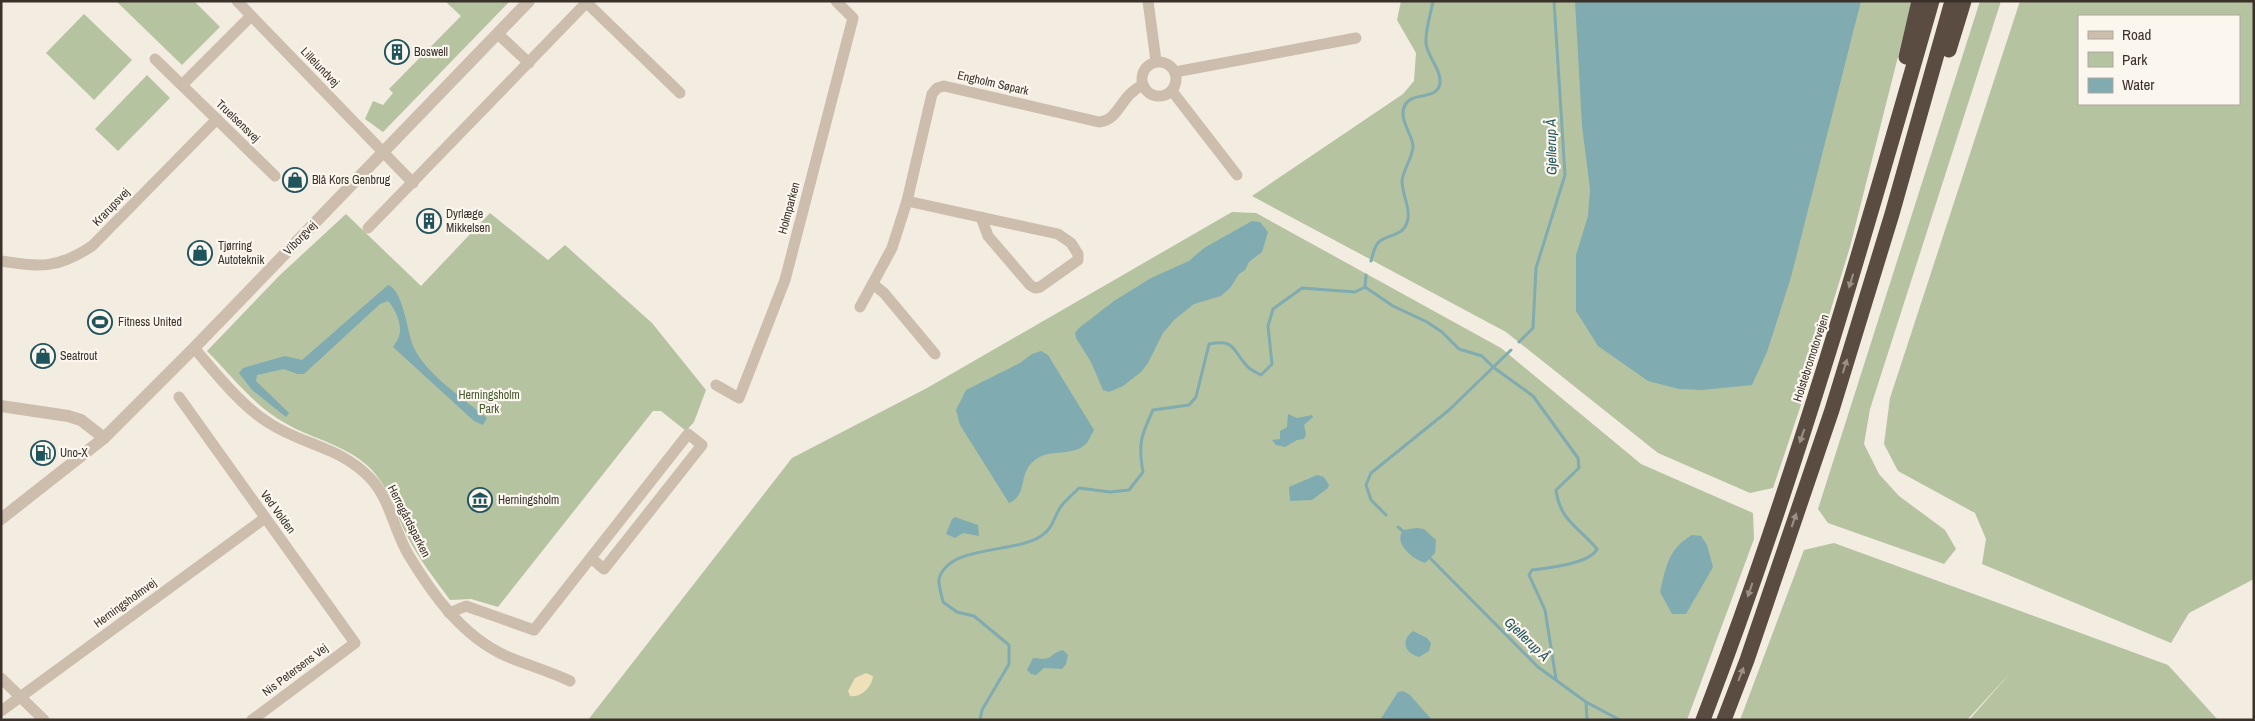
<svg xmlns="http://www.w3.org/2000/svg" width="2255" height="721" font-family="'Archivo Narrow',sans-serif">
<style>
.green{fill:#b5c3a0;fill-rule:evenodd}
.sand{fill:#eee0b8}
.water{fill:#80abb1}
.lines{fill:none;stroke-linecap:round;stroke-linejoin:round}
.stream{stroke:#80abb1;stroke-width:3}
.minor{stroke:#ccbdac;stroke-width:11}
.tertiary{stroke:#ccbdac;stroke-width:12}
.motorway{stroke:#5b4c42;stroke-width:15}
.oneway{fill:#9b9087}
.labels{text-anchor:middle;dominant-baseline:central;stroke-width:4.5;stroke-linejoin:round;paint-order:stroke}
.poi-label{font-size:12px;fill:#3a312b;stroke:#fbf6ee;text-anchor:start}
.street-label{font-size:12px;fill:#3a312b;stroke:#fbf6ee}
.park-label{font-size:12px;fill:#46592f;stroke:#fbf6ee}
.water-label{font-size:14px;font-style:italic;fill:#20545c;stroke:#fbf6ee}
</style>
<rect width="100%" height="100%" fill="#f3ece1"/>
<g class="green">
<path d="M116,1h78l26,26 -38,38z"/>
<path d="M445,1h65l-127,131 -18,-13 8,-18 10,4 10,-12 -4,-4 72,-73z"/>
<path d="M1401,1h511l-62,246 -42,137 -35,104 -23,5 -92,-40 -152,-121 -254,-136 151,-102 11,-13 2,-28 -19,-33z"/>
<path d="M1980,1h21l-131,408 -6,35 15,30 20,22 46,34 11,19 -12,15 -116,-41 -10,-14z"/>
<path d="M2020,1h234v578l-65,34 -18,30 -189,-79 4,-25 -11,-26 -77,-42 -14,-27 6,-46zM2079,16h160v88h-160z"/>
<path d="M84,14l48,46 -38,40 -48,-47z"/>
<path d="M147,75l23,23 -52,53 -23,-22z"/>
<path d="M1232,212l24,1 245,135 140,116 112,49 1,26 -67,181h-1099l204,-262 135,-70z"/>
<path d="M490,213l58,47 17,-15 87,78 54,67 -12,32 -8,9 -25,-20h-8l-155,196 -27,-8 -21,1c-15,-21 -32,-42 -44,-66 -11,-23 -17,-45 -34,-64 -24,-25 -58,-30 -87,-47 -31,-17 -53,-47 -78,-72l73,-76 66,-61 75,72z"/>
<path d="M1834,543l334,122 50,55h-249l43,-49 -45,49h-227l64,-170z"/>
</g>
<path class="sand" d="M866,673l7,3c-1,11 -12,22 -23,20l-2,-5 7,-13z"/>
<g class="water">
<path d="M1575,1h286l-70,276 -24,75 -15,33 -50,5 -23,-1 -31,-8 -50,-35 -22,-35v-56l12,-39 2,-27 -8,-63z"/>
<path d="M1252,221l8,1 8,10 -6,20 -13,10 -4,8 -6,4 -9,14 -9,8 -27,8 -20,16 -11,13 -15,30 -7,9 -18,14 -14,6 -6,-2 -12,-28 -15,-24 -1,-5 4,-5 35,-27 37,-23 38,-17 15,-13z"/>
<path d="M388,285c16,6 19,48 26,63 13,27 50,51 73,70l-4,7 -9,-4 -81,-74c2,-4 5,-7 6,-11 4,-10 -4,-28 -11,-35l-8,3 -76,70h-7l-13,-5 -27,6 -1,6 33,32 -3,4 -34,-27 -13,-17 4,-5 42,-12 17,4z"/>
<path d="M1041,351l7,4 46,75c-3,5 -5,11 -8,14 -16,15 -41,1 -57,22 -9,12 -3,30 -20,37l-49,-78 -4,-15 10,-20 54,-27 12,-9z"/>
<path d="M1288,414l9,4 15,-3 1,2 -9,8 2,9 -2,5 -7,1 -12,7 -9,-2 -4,-5 8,-1v-8l7,-4z"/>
<path d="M1317,475l7,2 5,8 -1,3 -16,12 -22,1 -1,-14z"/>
<path d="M955,517l23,8 1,11 -16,-3 -8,5 -9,-4 6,-15z"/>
<path d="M1417,528l7,1 12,11 -1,13 -10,10c-12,-4 -32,-19 -22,-33z"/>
<path d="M1692,535l9,1 6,9 6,22 -27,47h-14l-12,-22c6,-25 8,-43 32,-57z"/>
<path d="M1413,631l14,7 4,5 -2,8 -10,6c-14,-4 -19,-16 -6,-26z"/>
<path d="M1063,650l5,5 -2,9 -4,5 -18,-1 -8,7 -5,-1 -4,-4 6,-12c23,3 13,-3 30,-8z"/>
<path d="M1403,691l7,4 22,25h-52l18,-28z"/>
</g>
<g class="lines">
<g class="stream">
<path d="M1371,261c2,-6 3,-16 9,-20 9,-7 26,-5 28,-23 2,-11 -6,-24 -6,-37 1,-12 12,-25 11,-36 -2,-13 -15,-27 -8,-40 7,-14 34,-4 35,-23 1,-13 -13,-26 -14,-39 -1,-13 5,-29 7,-42"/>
<path d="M1365,287l28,19 34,16 15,10 17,17 23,7 11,11 40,29 45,62 1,10 -23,22c4,31 23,37 41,59 -7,15 -50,19 -65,21l-3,5 16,35 11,69"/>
<path d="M1519,342l14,-14 3,-60 29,-93 -11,-174"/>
<path d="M1386,515l-15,-15 -5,-15 5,-12 78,-63 62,-60"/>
<path d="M1398,527l6,5"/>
<path d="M1428,556l110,111 48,35 34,18"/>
<path d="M1586,702l1,18"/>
<path d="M980,720l2,-10 27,-46v-19l-35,-29 -17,-4 -14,-10c-1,-6 -5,-17 -4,-23 10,-35 76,-25 102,-43 13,-8 13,-21 21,-31 5,-6 11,-11 17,-17l31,4 19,-2 14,-18c-5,-29 -2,-36 10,-62l36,-5 7,-8 13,-53c27,-5 23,6 38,22 3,4 9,6 14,9l11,-11 -4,-38 5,-17 29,-21 53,4 10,-5 1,-12"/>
</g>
<g class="minor">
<path d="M237,1l176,182"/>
<path d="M1148,1l8,60"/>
<path d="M587,3l93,90"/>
<path d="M498,34l31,29"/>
<path d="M155,59l120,117"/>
<circle cx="1159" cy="79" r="17"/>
<path d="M1175,72l181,-34"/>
<path d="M182,85l69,-69"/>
<path d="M1172,91l65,84"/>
<path d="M907,201l151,33 13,9 7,11v6l-38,27 -5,1 -5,-3 -42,-49 -7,-19"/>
<path d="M368,228l220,-227"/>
<path d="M1,261c41,6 56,8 91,-15l125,-127"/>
<path d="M873,284l11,9 51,61"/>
<path d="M860,307l32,-59 15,-47 25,-107 5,-6 7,-2 155,36c21,-2 21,-27 44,-37"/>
<path d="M194,348c21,24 47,58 75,75 35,23 71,23 102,56 19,21 23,51 37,75 24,40 54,82 98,102 21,9 43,15 64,25"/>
<path d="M716,385l23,13 46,-118 68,-262 -17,-17"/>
<path d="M179,397l176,246 -103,77"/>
<path d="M449,613l17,-7 68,24 154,-196 14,11 -98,124 -13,-11"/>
<path d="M1,678l43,42"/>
<path d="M1,711l264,-193"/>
</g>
<g class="tertiary">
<path d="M1,406l67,10 13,4 23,18"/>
<path d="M1,519l103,-81 90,-90 335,-347"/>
</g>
<g class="motorway">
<path d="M1949,50l15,-49"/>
<path d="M1906,57l13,-56"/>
<path d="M1703,720c90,-235 160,-477 229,-719"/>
<path d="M1724,720l23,-60 85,-250 60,-196 60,-213"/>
</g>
</g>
<defs><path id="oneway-solid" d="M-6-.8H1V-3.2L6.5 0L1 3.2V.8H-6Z" transform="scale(1.25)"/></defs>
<g class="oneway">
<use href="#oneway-solid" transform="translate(1851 281) rotate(107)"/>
<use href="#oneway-solid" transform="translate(1845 366) rotate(-73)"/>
<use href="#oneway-solid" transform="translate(1802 436) rotate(109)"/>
<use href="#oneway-solid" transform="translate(1794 520) rotate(-71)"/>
<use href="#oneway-solid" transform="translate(1750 590) rotate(109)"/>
<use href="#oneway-solid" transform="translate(1741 674) rotate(-69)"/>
</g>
<defs>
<symbol id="building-ring" viewBox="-11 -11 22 22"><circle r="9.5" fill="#fbf6ee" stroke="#20545c" stroke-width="1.5"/><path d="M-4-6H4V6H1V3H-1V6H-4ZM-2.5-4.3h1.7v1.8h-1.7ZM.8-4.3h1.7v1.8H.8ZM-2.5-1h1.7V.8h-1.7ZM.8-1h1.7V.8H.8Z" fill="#20545c"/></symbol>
<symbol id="shop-ring" viewBox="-11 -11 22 22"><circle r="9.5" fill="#fbf6ee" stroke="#20545c" stroke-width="1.5"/><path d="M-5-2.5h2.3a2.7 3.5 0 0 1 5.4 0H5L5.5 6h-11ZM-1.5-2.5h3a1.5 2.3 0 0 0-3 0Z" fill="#20545c"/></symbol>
<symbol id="stadium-ring" viewBox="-11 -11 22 22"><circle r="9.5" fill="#fbf6ee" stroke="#20545c" stroke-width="1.5"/><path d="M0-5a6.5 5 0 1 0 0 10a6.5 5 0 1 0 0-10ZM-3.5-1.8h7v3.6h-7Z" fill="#20545c"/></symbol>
<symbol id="fuel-ring" viewBox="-11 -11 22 22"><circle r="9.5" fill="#fbf6ee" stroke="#20545c" stroke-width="1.5"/><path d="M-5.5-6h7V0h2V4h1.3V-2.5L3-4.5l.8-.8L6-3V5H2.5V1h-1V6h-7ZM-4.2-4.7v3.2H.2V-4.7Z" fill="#20545c"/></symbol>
<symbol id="museum-ring" viewBox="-11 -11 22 22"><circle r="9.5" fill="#fbf6ee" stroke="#20545c" stroke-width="1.5"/><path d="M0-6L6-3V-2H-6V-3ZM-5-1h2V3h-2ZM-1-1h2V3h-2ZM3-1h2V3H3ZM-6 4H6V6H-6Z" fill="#20545c"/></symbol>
</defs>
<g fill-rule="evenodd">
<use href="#building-ring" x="383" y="38" width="28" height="28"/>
<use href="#shop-ring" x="281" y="166" width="28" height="28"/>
<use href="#building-ring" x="415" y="207" width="28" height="28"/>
<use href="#shop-ring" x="186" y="239" width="28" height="28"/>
<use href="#stadium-ring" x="86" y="308" width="28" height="28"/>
<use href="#shop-ring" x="29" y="342" width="28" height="28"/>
<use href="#fuel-ring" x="29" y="439" width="28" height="28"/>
<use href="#museum-ring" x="466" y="486" width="28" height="28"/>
</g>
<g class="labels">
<g class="poi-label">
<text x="414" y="52">Boswell</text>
<text x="312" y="180">Blå Kors Genbrug</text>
<text x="446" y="214">Dyrlæge<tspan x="446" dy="14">Mikkelsen</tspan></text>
<text x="218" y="246">Tjørring<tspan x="218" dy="14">Autoteknik</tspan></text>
<text x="118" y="322">Fitness United</text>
<text x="60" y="356">Seatrout</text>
<text x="60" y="453">Uno-X</text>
<text x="498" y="500">Herningsholm</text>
</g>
<g class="street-label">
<text transform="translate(320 67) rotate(46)">Lillelundvej</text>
<text transform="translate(993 83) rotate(13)">Engholm Søpark</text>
<text transform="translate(238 121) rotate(44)">Truelsensvej</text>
<text transform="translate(111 207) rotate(-46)">Krarupsvej</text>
<text transform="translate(789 208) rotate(-75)">Holmparken</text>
<text transform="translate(300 238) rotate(-46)">Viborgvej</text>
<text transform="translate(1811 358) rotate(-72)">Holstebromotorvejen</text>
<text transform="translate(278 512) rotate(54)">Ved Volden</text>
<text transform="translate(409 521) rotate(63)">Herregårdsparken</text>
<text transform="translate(125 603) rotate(-36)">Herningsholmvej</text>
<text transform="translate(295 670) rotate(-37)">Nis Petersens Vej</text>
</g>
<g class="park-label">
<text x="489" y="395">Herningsholm<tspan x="489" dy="14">Park</tspan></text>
</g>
<g class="water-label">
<text transform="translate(1551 147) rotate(-91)">Gjellerup Å</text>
<text transform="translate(1527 639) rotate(44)">Gjellerup Å</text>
</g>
</g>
<rect width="2255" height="721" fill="none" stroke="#3a312b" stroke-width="5"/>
<rect x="2078" y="15" width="162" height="90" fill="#fbf6ee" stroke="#aea7a0"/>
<rect x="2088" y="31" width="25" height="8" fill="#ccbdac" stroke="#aea7a0"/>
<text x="2122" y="40" font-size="15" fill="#3a312b">Road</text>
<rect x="2088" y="52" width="25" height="15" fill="#b5c3a0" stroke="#aea7a0"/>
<text x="2122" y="65" font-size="15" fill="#3a312b">Park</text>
<rect x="2088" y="78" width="25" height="15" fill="#80abb1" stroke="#aea7a0"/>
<text x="2122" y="90" font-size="15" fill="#3a312b">Water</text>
</svg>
